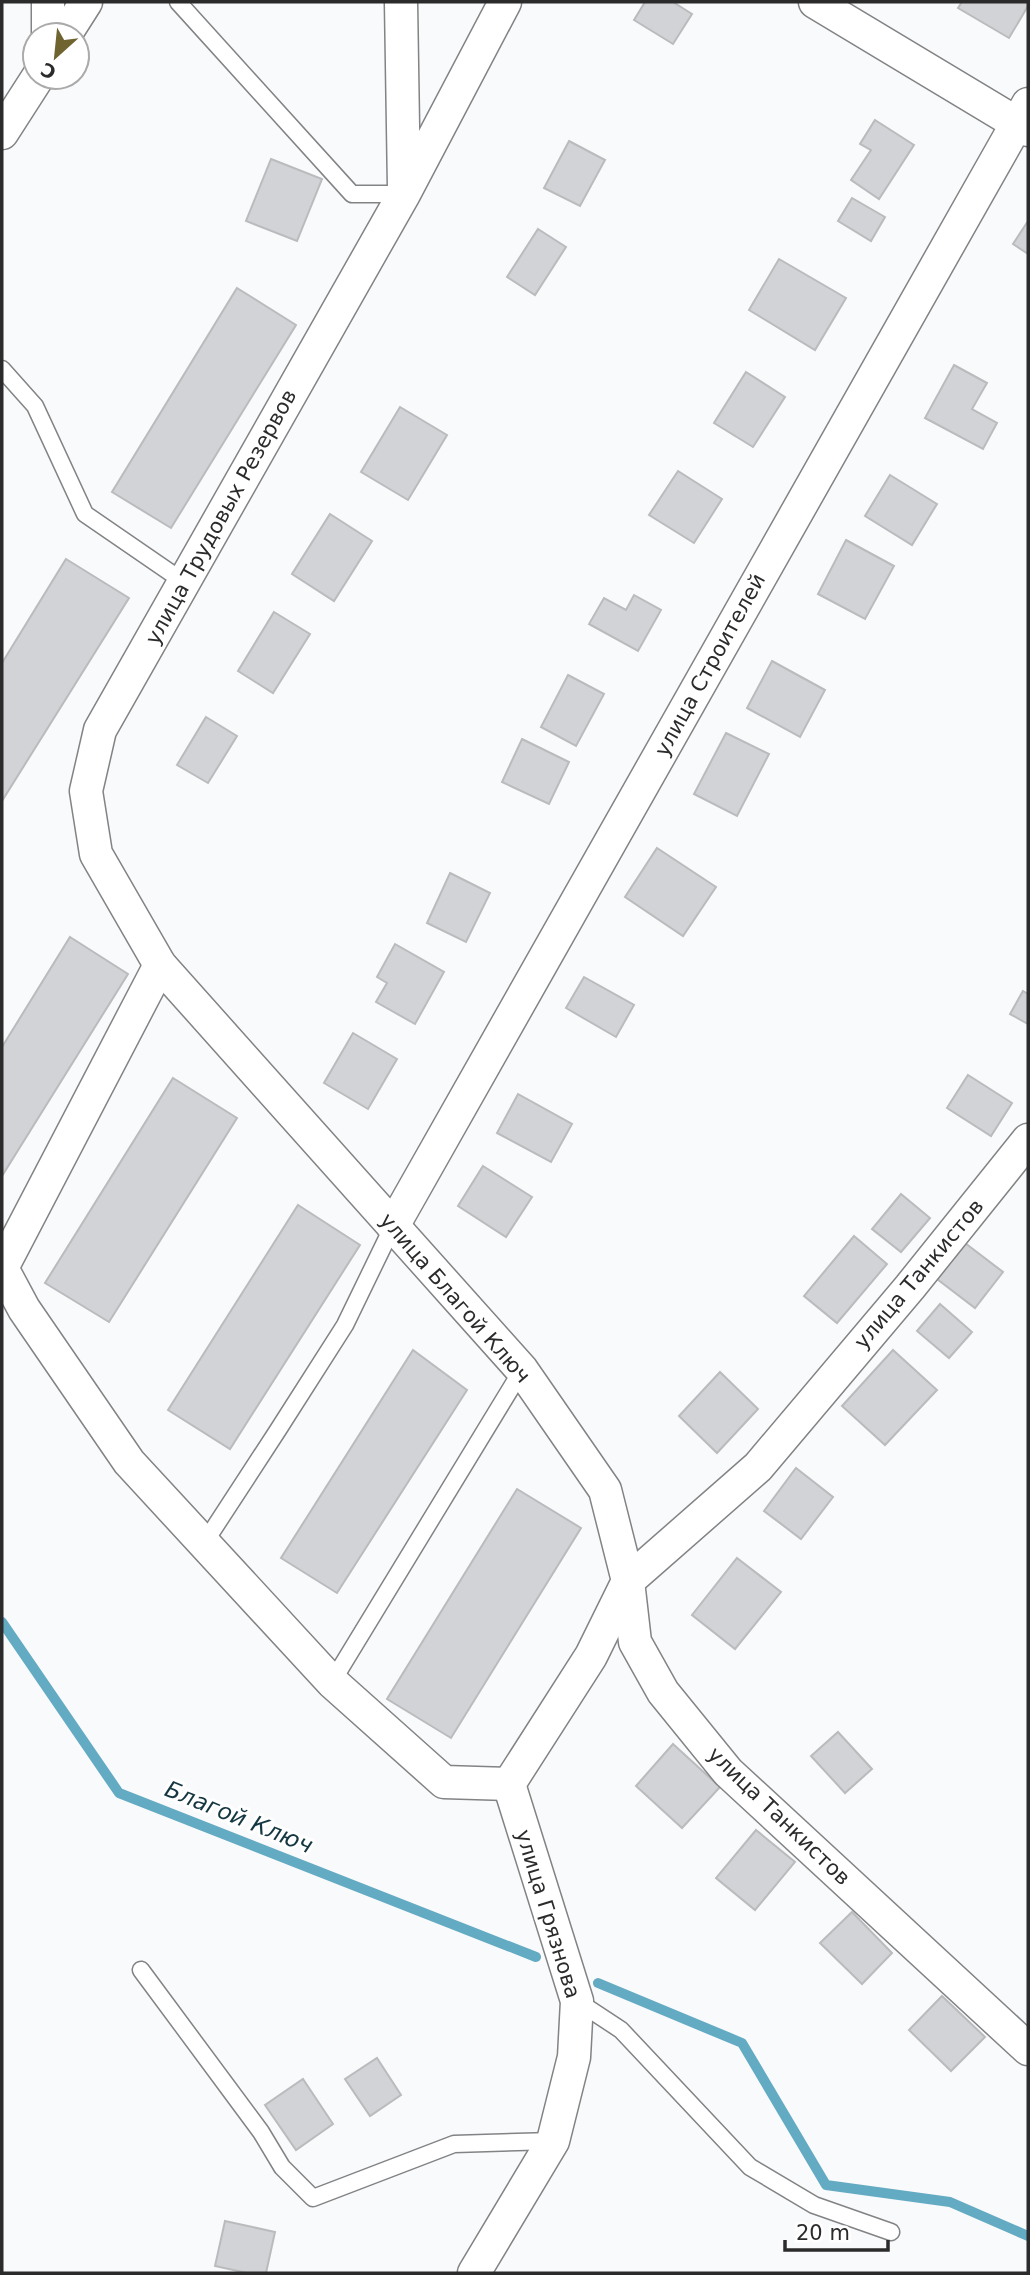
<svg xmlns="http://www.w3.org/2000/svg" width="1030" height="2275" font-family="'DejaVu Sans',sans-serif">
<style>
.lines{fill:none;stroke-linecap:round;stroke-linejoin:round}
.stream{stroke:#63aac3;stroke-width:10}
.building{fill:#d2d3d6;stroke:#babbbd;stroke-width:2}
.lane-casing{stroke:#828385;stroke-width:19}
.street-casing{stroke:#828385;stroke-width:35}
.lane{stroke:#fff;stroke-width:16}
.street{stroke:#fff;stroke-width:32}
.labels{text-anchor:middle;dominant-baseline:central;stroke-width:6;stroke-linejoin:round;paint-order:stroke}
.street-label{font-size:21px;fill:#2b2b2c;stroke:#fff}
.water-label{font-size:23px;font-style:italic;fill:#153742;stroke:#fff}
</style>
<rect width="100%" height="100%" fill="#f9fafc"/>
<g class="lines">
<g class="stream">
<path d="M2,1622l117,171 417,164"/>
<path d="M598,1983l144,60 84,142 124,17 78,34"/>
</g>
</g>
<g class="building">
<path d="M645,2h28l19,12 -19,30 -39,-24z"/>
<path d="M962,2h66v4l-19,32 -51,-30z"/>
<path d="M875,120l39,25 -35,54 -28,-19 20,-30 -11,-6z"/>
<path d="M569,141l36,19 -25,46 -36,-18z"/>
<path d="M271,159l51,20 -25,62 -51,-20z"/>
<path d="M852,198l33,19 -14,24 -33,-20z"/>
<path d="M1028,221v33l-15,-10z"/>
<path d="M538,229l28,18 -31,48 -28,-18z"/>
<path d="M779,259l67,39 -31,52 -66,-40z"/>
<path d="M237,288l59,37 -125,203 -59,-36z"/>
<path d="M954,365l33,18 -15,26 25,14 -14,26 -58,-31z"/>
<path d="M746,372l39,25 -32,50 -39,-24z"/>
<path d="M400,407l47,28 -39,65 -47,-28z"/>
<path d="M678,471l44,28 -28,44 -45,-28z"/>
<path d="M890,475l47,29 -25,41 -47,-29z"/>
<path d="M330,514l42,27 -38,60 -42,-27z"/>
<path d="M846,540l48,26 -29,53 -47,-25z"/>
<path d="M66,559l63,39 -127,203v-138z"/>
<path d="M634,595l27,15 -23,41 -49,-27 15,-26 22,12z"/>
<path d="M274,612l36,22 -37,59 -35,-22z"/>
<path d="M772,661l53,29 -25,47 -53,-29z"/>
<path d="M568,675l36,19 -28,52 -35,-19z"/>
<path d="M206,717l31,19 -29,47 -31,-18z"/>
<path d="M726,733l43,21 -32,62 -43,-22z"/>
<path d="M522,739l47,23 -20,42 -47,-22z"/>
<path d="M657,848l59,39 -33,49 -58,-39z"/>
<path d="M450,873l40,20 -24,49 -39,-19z"/>
<path d="M70,937l58,37 -126,202v-129z"/>
<path d="M395,944l49,28 -29,52 -39,-22 11,-19 -10,-6z"/>
<path d="M584,977l50,28 -18,32 -50,-29z"/>
<path d="M1023,991l5,3v30l-18,-10z"/>
<path d="M353,1033l44,26 -29,50 -44,-26z"/>
<path d="M968,1075l44,28 -21,33 -44,-28z"/>
<path d="M173,1078l64,40 -128,204 -64,-39z"/>
<path d="M518,1094l54,30 -21,38 -54,-29z"/>
<path d="M483,1166l49,31 -26,40 -48,-31z"/>
<path d="M901,1194l29,24 -29,34 -29,-23z"/>
<path d="M298,1205l62,40 -130,204 -62,-39z"/>
<path d="M854,1236l33,28 -50,59 -33,-27z"/>
<path d="M965,1243l38,29 -28,36 -38,-29z"/>
<path d="M940,1304l32,28 -23,26 -32,-27z"/>
<path d="M413,1350l54,40 -130,203 -56,-35z"/>
<path d="M893,1350l44,40 -52,55 -43,-39z"/>
<path d="M720,1372l38,37 -41,44 -38,-37z"/>
<path d="M796,1468l37,29 -32,42 -37,-28z"/>
<path d="M517,1489l64,39 -130,210 -64,-39z"/>
<path d="M737,1558l44,34 -46,57 -43,-34z"/>
<path d="M838,1732l34,37 -27,24 -34,-37z"/>
<path d="M673,1744l47,43 -38,41 -46,-42z"/>
<path d="M756,1830l39,32 -40,48 -39,-32z"/>
<path d="M852,1912l40,41 -30,31 -42,-41z"/>
<path d="M942,1996l43,41 -34,34 -42,-41z"/>
<path d="M377,2058l24,37 -31,21 -25,-37z"/>
<path d="M303,2079l30,45 -37,26 -31,-45z"/>
<path d="M225,2221l50,11 -9,41h-19l-32,-7z"/>
</g>
<g class="lines">
<defs>
<g id="lane">
<path d="M178,2l174,192h52"/>
<path d="M2,369l33,37 50,108 99,68"/>
<path d="M205,1542l73,-112 67,-105 48,-99"/>
<path d="M332,1682l190,-312"/>
<path d="M141,1970l120,162 21,35 31,31 141,-54 99,-3"/>
<path d="M577,2001l44,29 129,137 64,38 77,27"/>
</g>
<g id="street">
<path d="M48,2v33"/>
<path d="M401,2l3,187"/>
<path d="M505,2l-101,192 -304,536 -14,61 10,63 64,111 362,405 83,120 23,91 -37,75 -82,128"/>
<path d="M815,2l213,128"/>
<path d="M65,35l21,-33"/>
<path d="M2,133l36,-56"/>
<path d="M160,965l-158,303 22,41 105,153 203,220 112,100 65,2"/>
<path d="M1028,1140l-118,147 -152,180 -130,114 7,61 28,50 65,80 300,277"/>
<path d="M393,1226l635,-1122"/>
<path d="M474,2273l79,-132 21,-84 3,-56 -68,-217"/>
</g>
</defs>
<use href="#lane" class="lane-casing"/>
<use href="#street" class="street-casing"/>
<use href="#lane" class="lane"/>
<use href="#street" class="street"/>
</g>
<g class="labels">
<g class="street-label">
<text transform="translate(221 517) rotate(-61)">улица Трудовых Резервов</text>
<text transform="translate(710 665) rotate(-61)">улица Строителей</text>
<text transform="translate(919 1274) rotate(-50)">улица Танкистов</text>
<text transform="translate(455 1298) rotate(49)">улица Благой Ключ</text>
<text transform="translate(779 1816) rotate(44)">улица Танкистов</text>
<text transform="translate(548 1914) rotate(73)">улица Грязнова</text>
</g>
<g class="water-label">
<text transform="translate(239 1817) rotate(22)">Благой Ключ</text>
</g>
</g>
<rect width="1030" height="2275" fill="none" stroke="#2b2b2c" stroke-width="7"/>
<g transform="translate(56 56) rotate(207)"><circle r="33" fill="#ffffff" stroke="#aaaaab" stroke-width="2"/>
<path d="M0-5L12 26L0 18L-12 26Z" fill="#6f6330"/>
<text y="-10" font-size="19" font-weight="bold" text-anchor="middle" fill="#2b2b2c">С</text>
</g>
<path d="M785 2240v10h103v-10" fill="none" stroke="#2b2b2c" stroke-width="3.5"/>
<text x="796" y="2240" font-size="21" fill="#2b2b2c" stroke="#ffffff" stroke-width="5" paint-order="stroke">20 m</text>
</svg>
